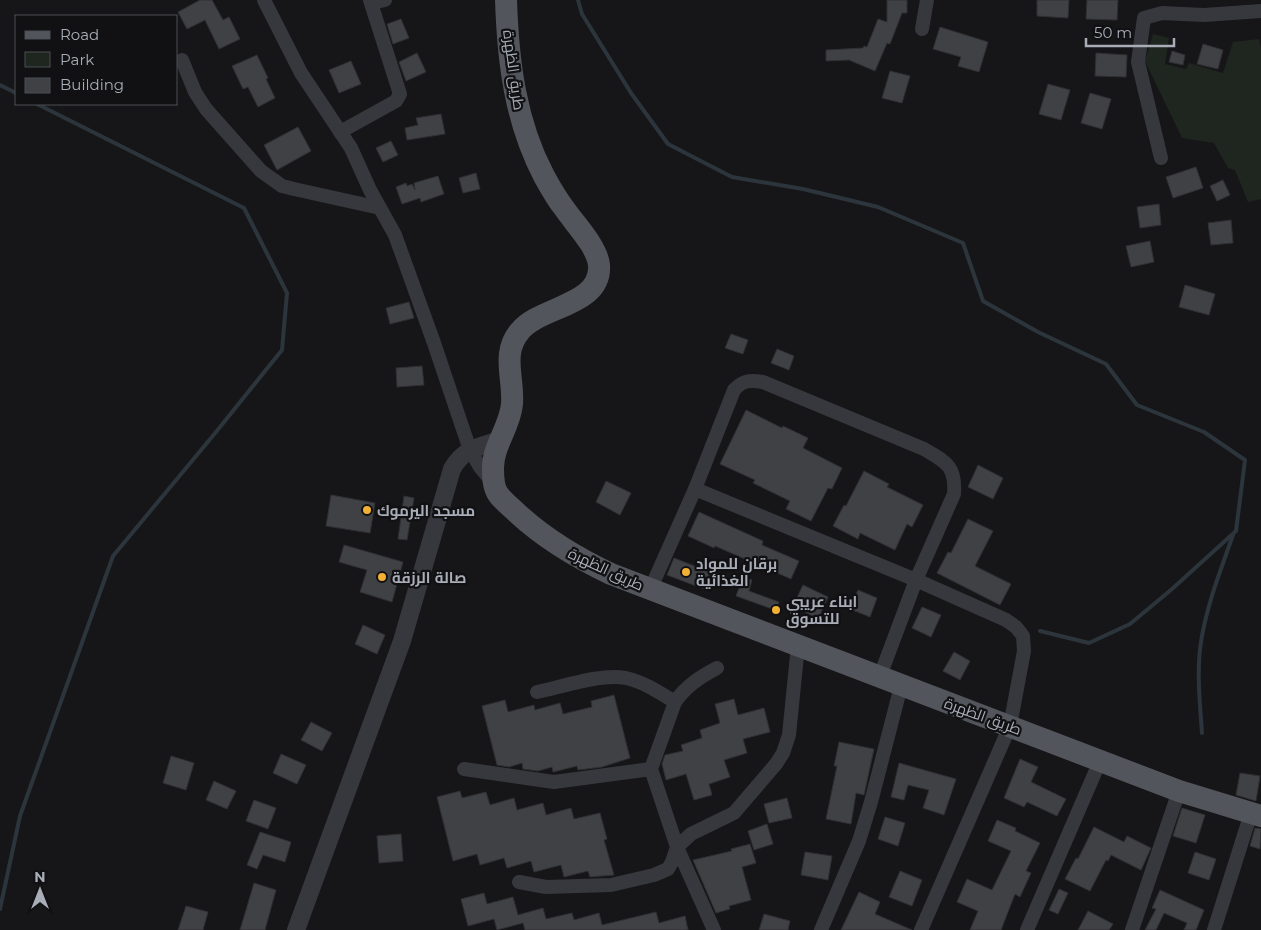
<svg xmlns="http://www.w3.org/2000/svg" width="1261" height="930" font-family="Montserrat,Cairo,sans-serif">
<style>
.green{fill:#1e261f}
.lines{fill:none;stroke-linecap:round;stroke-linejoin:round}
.stream{stroke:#2c353c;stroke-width:4}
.building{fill:#404145;stroke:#303034}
.minor{stroke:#37383d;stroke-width:14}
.tertiary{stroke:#37383d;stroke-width:18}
.primary{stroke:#53555c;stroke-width:22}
.poi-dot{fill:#f2b134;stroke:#111113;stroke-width:2}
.labels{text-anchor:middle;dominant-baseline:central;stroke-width:4.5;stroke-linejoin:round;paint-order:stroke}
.street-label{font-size:15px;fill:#a8adb8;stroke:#111113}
.poi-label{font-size:15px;font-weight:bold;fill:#a8adb8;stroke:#111113;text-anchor:start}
</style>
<rect width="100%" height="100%" fill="#161618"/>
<path class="green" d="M1153,34l16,4 -4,26 21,5 3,-6 34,10 10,-31 26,-3 2,9v151l-13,3 -13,-32 -7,-2 -14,-25 -32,-5 -37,-77z"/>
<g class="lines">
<g class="stream">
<path d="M578,0l4,14 49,79 37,51 64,33 71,12 75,18 85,36 20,58 55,31 68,32 31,41 67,27 41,28 -9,71 -64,58 -42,35 -41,19 -49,-12"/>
<path d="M0,85l16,8"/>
<path d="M1202,733c-2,-28 -5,-57 -2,-84 5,-40 20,-77 33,-114"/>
<path d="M0,909l20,-93 93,-260 103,-124 66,-82 5,-57 -43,-85 -207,-104"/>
</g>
</g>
<g class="building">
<path d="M200,0h12l11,20 6,-3 11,22 -21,10 -14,-29 -18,9 -9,-17z"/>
<path d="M887,0h20v13h-5l-12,31 -3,-1 -12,28 -26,-11 -23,1v-11l37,-2 1,-2 3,1 11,-28 9,3z"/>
<path d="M1037,0h32l-1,18 -31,-2z"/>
<path d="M1087,0h31l-1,20 -31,-1z"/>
<path d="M401,19l8,19 -16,6 -6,-20z"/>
<path d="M940,27l48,15 -9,30 -21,-6 3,-9 -28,-8z"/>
<path d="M1203,44l20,6 -5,19 -21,-5z"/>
<path d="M1172,51l13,4 -2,10 -14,-3z"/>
<path d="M417,53l9,19 -20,9 -7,-19z"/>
<path d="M1096,53l31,2 -1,22 -31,-1z"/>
<path d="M257,55l11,23 -2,1 9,19 -17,9 -10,-20 -5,2 -11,-23z"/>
<path d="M351,61l10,23 -22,9 -10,-23z"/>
<path d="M890,71l20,5 -8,27 -20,-5z"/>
<path d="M1048,84l22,6 -9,30 -22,-6z"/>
<path d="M1090,93l21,6 -9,30 -21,-6z"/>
<path d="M441,114l4,20 -38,6 -2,-12 13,-3 -2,-7z"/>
<path d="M298,127l13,24 -34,19 -13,-25z"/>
<path d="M391,141l7,14 -15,7 -7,-14z"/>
<path d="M1196,167l7,21 -30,10 -7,-21z"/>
<path d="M476,173l4,16 -17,4 -4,-15z"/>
<path d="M438,176l6,18 -23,8 -1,-4 -18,6 -6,-17 10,-4 1,3 5,-2 3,6 -1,-7z"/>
<path d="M1223,180l7,15 -13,6 -7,-15z"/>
<path d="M1159,204l2,21 -21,3 -3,-21z"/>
<path d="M1231,220l2,23 -22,2 -3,-22z"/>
<path d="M1150,241l4,21 -23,5 -5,-21z"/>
<path d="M1185,285l30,9 -6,21 -30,-8z"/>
<path d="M409,302l5,16 -24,6 -4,-16z"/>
<path d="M731,334l17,6 -5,14 -18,-6z"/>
<path d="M777,349l17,7 -5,14 -18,-7z"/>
<path d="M422,366l2,19 -27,2 -1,-19z"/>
<path d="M746,410l36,18 1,-2 25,12 -5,10 39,20 -10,21 -4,-1 -17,33 -25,-12 4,-8 -37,-18 2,-3 -35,-16z"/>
<path d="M978,465l25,13 -10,21 -25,-12z"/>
<path d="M864,471l25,13 -2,3 36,18 -11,22 -5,-3 -12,26 -35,-17 -2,6 -25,-13 11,-21 2,1z"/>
<path d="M606,481l25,12 -11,22 -24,-13z"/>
<path d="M331,495l44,8 -5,30 -44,-7z"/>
<path d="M404,496l10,2 -7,42 -9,-1z"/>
<path d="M699,512l64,29 -1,4 37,16 -8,18 -76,-33 -1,2 -26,-12z"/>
<path d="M968,519l25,12 -18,35 36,18 -11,21 -63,-32 11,-21 3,1z"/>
<path d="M344,545l59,17 -11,40 -32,-10 7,-22 -28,-8z"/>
<path d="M674,558l36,14 -6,17 -37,-14z"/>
<path d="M743,577l9,3 -3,11 30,11 -4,8 -39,-14z"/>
<path d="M803,585l25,12 -10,22 -25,-13z"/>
<path d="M858,590l19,8 -7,19 -20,-8z"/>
<path d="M922,607l19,8 -10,22 -19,-9z"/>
<path d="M363,625l22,10 -8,19 -22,-10z"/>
<path d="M954,652l16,9 -10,19 -17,-9z"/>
<path d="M614,695l16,63 -28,9 -24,3 -1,-4 -24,6 -1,-5 -14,4 -15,-2 -1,-6 -13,4 -12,-2 -15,-59 23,-6 3,12 26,-7 1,5 25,-7 3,11 29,-7 -1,-6z"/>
<path d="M734,699l4,16 26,-7 6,24 -27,7 4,14 -23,7 6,17 -21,7 3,11 -18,5 -8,-26 -20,6 -4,-16 3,-9 18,-4 -2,-6 21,-7 -2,-8 20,-7 -5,-19z"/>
<path d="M311,722l21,11 -10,18 -21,-11z"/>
<path d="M839,742l35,7 -10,46 -8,-2 -5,31 -25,-5 11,-53h-3z"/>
<path d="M281,754l25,11 -9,19 -24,-11z"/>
<path d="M171,756l23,7 -8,27 -23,-7z"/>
<path d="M1020,759l18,8 -7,15 35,17 -9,17 -30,-14 -3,5 -20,-9z"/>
<path d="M899,763l57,16 -12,36 -21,-7 6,-18 -21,-5 -4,15 -13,-3z"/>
<path d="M1240,773l20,3 -4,25 -20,-6z"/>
<path d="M214,781l22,10 -9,18 -21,-9z"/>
<path d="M460,791l2,7 24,-6 4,13 24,-7 3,12 26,-7 3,12 25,-7 3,11 26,-6 7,26 -3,1 10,35 -24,2 -2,-6 -24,6 -3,-12 -27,7 -3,-11 -24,7 -3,-10 -24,7 -3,-11 -24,7 -16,-64z"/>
<path d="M787,798l5,20 -23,5 -5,-19z"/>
<path d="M254,800l22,8 -8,21 -22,-8z"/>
<path d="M1182,808l23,7 -9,28 -23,-7z"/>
<path d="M885,817l20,6 -7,23 -20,-7z"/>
<path d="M997,820l19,8 -1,3 25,12 -14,28 5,2 -11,24 -5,-3 -14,36h-31l8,-19 -21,-9 10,-23 25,11 19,-39 -23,-10z"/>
<path d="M767,824l6,20 -19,6 -6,-19z"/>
<path d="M1094,827l30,15 3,-6 24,12 -10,22 -30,-15 -3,6 -2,-1 -16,31 -25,-12 11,-21 2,1z"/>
<path d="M1255,828l6,1 -1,20 -10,-3z"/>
<path d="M260,832l31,10 -6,20 -22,-7 -6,14 -10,-4z"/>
<path d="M401,834l2,27 -24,2 -2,-27z"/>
<path d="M750,844l6,19 -14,4 9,33 -22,6 1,3 -14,4 -23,-53 39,-9 -1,-2z"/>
<path d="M805,852l27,4 -4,24 -27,-5z"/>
<path d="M1195,852l21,7 -7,21 -21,-7z"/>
<path d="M900,871l22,9 -10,26 -23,-9z"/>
<path d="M254,883l22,7 -11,40h-25z"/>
<path d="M1059,889l9,4 -10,21 -9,-4z"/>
<path d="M1160,890l44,20 -8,20h-12l3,-7 -23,-10 -8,17h-11l11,-21 -4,-1z"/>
<path d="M859,892l21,10 -5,12 37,16h-71z"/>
<path d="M484,893l3,11 26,-7 5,18 25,-7 3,11 26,-6 2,7 25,-7 3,12 54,-13 3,11 26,-7 3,14h-163l-2,-7 -26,7 -3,-11 -26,7 -7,-27z"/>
<path d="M186,906l22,6 -5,18h-25z"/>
<path d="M1088,911l25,13 -4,6h-31z"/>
<path d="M764,914l26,7 -2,9h-29z"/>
</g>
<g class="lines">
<g class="minor">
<path d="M264,0l37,73 50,75 19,42 25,45 39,108 36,107 10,17 14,17"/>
<path d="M371,3l14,-3"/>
<path d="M922,29l5,-29"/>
<path d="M182,60l13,32 11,17 55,62 21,15 12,3 86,19"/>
<path d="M340,132l56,-31 4,-7 -30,-94"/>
<path d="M1161,158l-23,-96 6,-44 18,-5 42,2 57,-4"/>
<path d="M695,489l221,91 90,40 10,7 7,9 1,15 -14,75 -89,204"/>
<path d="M650,590l45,-101 39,-99c9,-10 16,-10 29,-8l161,67c22,13 32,17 30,45l-38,86 -36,96"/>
<path d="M537,692c24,-5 65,-19 89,-14 18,4 34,15 49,24"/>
<path d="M464,769l90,13 97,-13"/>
<path d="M519,882l27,5 65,-2 43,-10 14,-6 4,-7 5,-15 -26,-78 24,-67c11,-16 25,-25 42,-34"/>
<path d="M714,930l-37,-83 14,-13 43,-21 42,-49 7,-11 6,-18 9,-90"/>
<path d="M821,930l38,-89 12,-39 30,-116"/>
<path d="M1027,930l73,-169"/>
<path d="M1132,930l47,-139"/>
<path d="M1214,930l37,-117"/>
</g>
<path class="tertiary" d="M296,930l106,-289 50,-172c12,-21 27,-22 48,-29"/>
<path class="primary" d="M506,0c2,61 9,121 38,176 6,11 12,22 20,32 10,15 33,38 35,57 3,41 -59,41 -79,66 -19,22 -6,47 -8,73 -2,23 -19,41 -19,64 0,8 0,19 5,26 5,7 13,13 19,19 28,26 60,45 94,61l568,217 82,25"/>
</g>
<g class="poi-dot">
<circle cx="367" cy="510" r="5"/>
<circle cx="686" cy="572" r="5"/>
<circle cx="382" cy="577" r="5"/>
<circle cx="776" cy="610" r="5"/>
</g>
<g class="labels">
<g class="street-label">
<text transform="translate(514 70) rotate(82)">طريق الظهرة</text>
<text transform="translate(606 569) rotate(25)">طريق الظهرة</text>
<text transform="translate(983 716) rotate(20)">طريق الظهرة</text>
</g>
<g class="poi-label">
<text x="377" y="510">مسجد اليرموك</text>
<text x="696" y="563">برقان للمواد<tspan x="696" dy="17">الغذائية</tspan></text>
<text x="392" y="577">صالة الرزقة</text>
<text x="786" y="601">ابناء عريبي<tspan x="786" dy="17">للتسوق</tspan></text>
</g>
</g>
<rect x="15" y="15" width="162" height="90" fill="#111113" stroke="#4d4f55"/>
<rect x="25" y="31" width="25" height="8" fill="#53555c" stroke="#4d4f55"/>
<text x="60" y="40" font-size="15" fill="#a8adb8">Road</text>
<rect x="25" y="52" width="25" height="15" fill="#1e261f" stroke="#4d4f55"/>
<text x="60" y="65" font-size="15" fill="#a8adb8">Park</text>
<rect x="25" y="78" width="25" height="15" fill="#404145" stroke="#4d4f55"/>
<text x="60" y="90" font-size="15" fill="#a8adb8">Building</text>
<g transform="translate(40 890)" stroke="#111113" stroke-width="4" paint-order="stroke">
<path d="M0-4L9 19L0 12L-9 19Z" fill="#a8adb8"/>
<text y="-8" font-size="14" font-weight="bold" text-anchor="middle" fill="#a8adb8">N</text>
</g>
<path d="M1086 38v8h88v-8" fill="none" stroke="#a8adb8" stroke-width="2.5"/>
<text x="1094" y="38" font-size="15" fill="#a8adb8" stroke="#111113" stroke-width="4" paint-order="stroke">50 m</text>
</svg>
